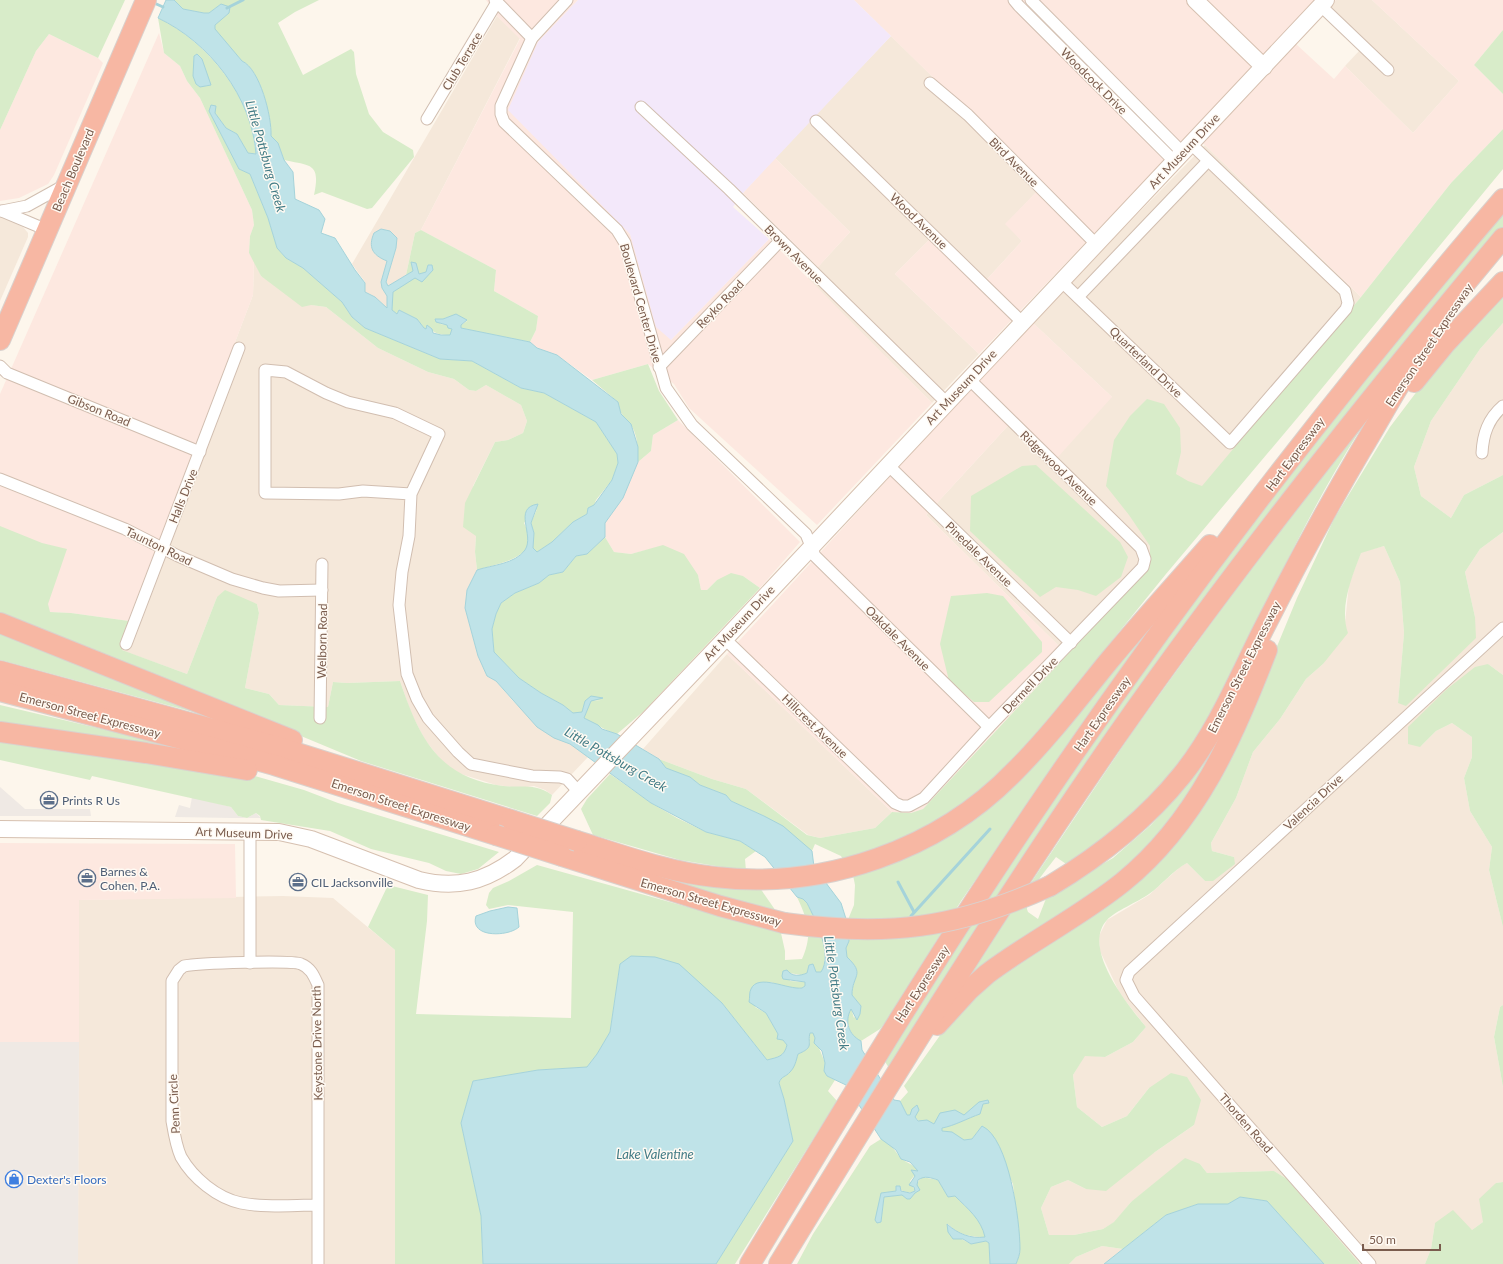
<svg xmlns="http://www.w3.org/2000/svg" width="1503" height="1264" font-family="Lato,sans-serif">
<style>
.residential{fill:#f5e8da}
.commercial{fill:#fde8e0}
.industrial{fill:#efe9e4}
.education{fill:#f3e8fa}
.green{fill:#d8ecc9;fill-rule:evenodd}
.water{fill:#bfe3e8;stroke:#a5d3da}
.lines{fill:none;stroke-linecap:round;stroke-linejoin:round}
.stream{stroke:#a5d3da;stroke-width:3}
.street-casing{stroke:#d1beb0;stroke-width:13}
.secondary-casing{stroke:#d6c0b0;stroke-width:18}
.highway-casing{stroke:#dad1cd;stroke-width:22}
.street{stroke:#fff;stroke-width:11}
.secondary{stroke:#fff;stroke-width:16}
.highway{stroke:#f7b7a3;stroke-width:20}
.highway-bridge-casing{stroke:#dad1cd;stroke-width:22;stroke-linecap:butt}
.highway-bridge{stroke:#f7b7a3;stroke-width:20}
.labels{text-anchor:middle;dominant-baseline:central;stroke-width:3;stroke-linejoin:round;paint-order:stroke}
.street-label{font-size:12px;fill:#7a5c4d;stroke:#fffaf3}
.service-label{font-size:12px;fill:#4e5e75;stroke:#fffaf3;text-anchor:start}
.shop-label{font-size:12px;fill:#366cbe;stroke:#fffaf3;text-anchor:start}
.water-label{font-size:13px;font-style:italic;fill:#437c86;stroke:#fffaf3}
</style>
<rect width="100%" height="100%" fill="#fdf6ec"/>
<g class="residential">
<path d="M1336,0h36l87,81 -46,52 -68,-67 15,-16 -38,-35z"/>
<path d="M497,16l23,22 -99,192 -6,3 -9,42 -18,11 -2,-4 10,-34 1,-10 -7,-7 -9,-2 6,32 -6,21 1,6 5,8v12l-12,-11 -10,-5v-10l-13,-18z"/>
<path d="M891,36l152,149 -37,39 16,17 -44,48 -49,-49 -34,34 84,80 -47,49 -125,-124 43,-47 -75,-74z"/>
<path d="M1205,145l156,152 -122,147 -89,122 -83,88 -141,-139 90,-98 96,-20 -80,-75z"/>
<path d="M0,216l23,11 5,6v4l-28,64z"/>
<path d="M254,261l7,15 50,29 15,2 52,41 50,24 26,7 15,11 7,1 10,-6 35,20 6,16 -4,12 -15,7 -13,2 -22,44 3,50 -1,16 2,18 -10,20 -2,18 13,48 9,20 9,5 17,20 41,37 16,6 18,13 -36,38 -7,-5 -11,-4 -14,2 -24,-3 -38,-12 -13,-8 -20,-25 -14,-27 -11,-32 -53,2 -14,-1 -5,25 -49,-2 -10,-11 -24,-6 14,-76 -2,-8 -40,-7 -30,77 -66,-24 8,-29 124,-326z"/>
<path d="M1503,323v152l-39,20 -13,23 -30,-22 -7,-29 17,-46 49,-72z"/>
<path d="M1503,532v143l-15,-11 -68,83 16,-16 16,-8 20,14v20l-8,21 6,33 22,36 -3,23 14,57v78l-3,2 -6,30 9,50v95l-7,1 -13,39 -11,8 -37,-7 -4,26 -6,15h-65l-73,-85 -13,-8 -67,2 -7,-9 -69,38 -16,20 -12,7 -29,6h-25l-8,-27 10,-21 17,-7 18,9 69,-37 39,-27 -45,-37 -22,28 -25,11 -25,-20 -4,-32 12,-20 20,2 28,-15 13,-15 -26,-33 -20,-43 -1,-15 8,-16 42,-25 31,-28 7,-4 18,18 29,-24 -22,-6 -1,-8 25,-45 17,-46 27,-33 26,-40 17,-15 22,-41 4,-39 12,-32 23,-6 16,36 4,51 -6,70 77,-86 -10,-45 15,-23z"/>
<path d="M727,654l165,158 -17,16 -55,10 -12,-3 -62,-46 -34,-10 -53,-20 -16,-10z"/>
<path d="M283,896l50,2 62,52v314h-317l1,-364z"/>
<path d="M1102,1246l21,3 -19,15h-35l7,-7z"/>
</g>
<g class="commercial">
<path d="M486,0h92l-40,42 77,175 15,17 41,106 98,-101 163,164 -115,122 -128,-117 -15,-24 -26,-20 -56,16 -35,-25 -20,-7 -7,-6 6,-12 2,-14 -44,-25 2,-21 -75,-40 99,-191 -23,-23z"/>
<path d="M854,0h482l-40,44 38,35 11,-13 68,67 46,-52 -87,-81h131v30l-29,35 29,29v35l-52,54 -90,114 -156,-152 -15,-12 -211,221 -84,-80 34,-34 50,48 43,-47 -17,-17 38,-39z"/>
<path d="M159,33l5,20 16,13 7,15 13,17 52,112 2,15 -4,11 -1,17 5,8 -1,34 -124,326 -58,-8 -21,-1 -50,-24v-194z"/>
<path d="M49,34l49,24 5,5 -49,112 -6,9 -29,14 -19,3v-71l36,-79z"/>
<path d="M775,158l75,74 -32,35 -75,-74z"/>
<path d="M1032,322l80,75 -55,61 -41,-41 -90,98 141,139 -144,155 -12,4 -19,-1 -165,-158z"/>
<path d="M678,420l122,122 -40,46 -17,-12 -26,4 -10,10h-6l-3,-15 -35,-29 -32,8 -17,-2 -9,-15v-15l18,-24 15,-36 13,-11 2,-16z"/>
<path d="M0,843l235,1 1,54 -157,2v142h-79z"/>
</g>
<g class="industrial">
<path d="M0,787l25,22h65l1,7h-91z"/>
<path d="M192,797l39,10 7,9 9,2 9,-5 5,5h-29l-57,-1 4,-12 11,3z"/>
<path d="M0,1042h79l-1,222h-78z"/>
</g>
<path class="education" d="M578,0h276l37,36 -148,157 -10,14 36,32 -98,101 -15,-13 -26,-93 -122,-124 30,-68z"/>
<g class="green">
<path d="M0,0h125l-27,58 -49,-24 -13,17 -36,79z"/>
<path d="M174,0h145l-24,12 -17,11 25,52 48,-26 3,3 2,22 13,40 14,18 30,18 1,7 -42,51 -5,1 -45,-17 -8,3c7,-33 -4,-29 -30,-35l-6,-17 -7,-7c1,-19 -11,-67 -29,-75l-28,-32 1,-4 14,-12 -8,-9 -12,9h-5l-21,-4z"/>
<path d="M158,18c40,19 75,58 91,100 4,11 5,24 7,36l-8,-1 -11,-19 -11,-6 -11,-15 -6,-2 30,58 11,5 18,44 9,30 9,10 17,10 39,34 10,15 13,11 75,31 32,2 49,27 23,5 52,29 21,32 1,9 -6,17 -16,20 -2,6 -6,2 -1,6 -14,8 -21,20 -15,10 -4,-4 1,-15 -3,-10 6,-14 -13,14c20,35 -25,40 -47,47l-2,-18 1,-16 -13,-9 2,-24 30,-61 13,-2 15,-7 4,-12 -6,-16 -35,-20 -10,6 -7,-1 -15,-11 -26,-7 -50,-24 -52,-41 -15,-2 -9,2 -41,-31 -12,-23 1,-17 4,-11 -2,-15 -52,-112 -13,-17 -7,-15 -16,-13zM202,59l8,26 -4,1 -13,-10 1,-9z"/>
<path d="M1503,30v64l-29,-29z"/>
<path d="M1503,129v40l-199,241 -138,164 -145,179c-30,29 -63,58 -101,77 -24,13 -51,21 -76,31l-3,-5 -26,-12 -3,7 -48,-35 -33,-15 -5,-6 -26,-10 -10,-8 -25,-9 -6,-9 53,20 34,10 61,46 13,3 55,-10 17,-16 19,1 12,-4 227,-243v-20l-21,-31 -23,-29 8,-46 16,-24 17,-17 17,5 16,24 1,24 -5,22 12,7 14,5 159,-189 90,-114z"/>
<path d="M1503,210v17l-161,194 -453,647 -5,-8 122,-191 165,-239 187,-245z"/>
<path d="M421,230l75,40 -2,21 44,25 -2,14 -6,12 -70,-14 1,-3 6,-4c-10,-3 -21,-9 -27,3l8,1 4,4 -1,6c-11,0 -17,-1 -24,-9l-1,3 -2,-1 -7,-9 -18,-9 -2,4 -6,-4 2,-18 17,-12 23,-10 -5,-5 -2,7 -7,2 -7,-11 2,8 -8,4 9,-42z"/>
<path d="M1503,296v27l-23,26 -49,72 -17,46 7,29 30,22 13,-23 39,-20v57l-23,17 -15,23 10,45 1,21 -70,68 -8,-3 6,-70 -4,-51 -16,-36 -23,7c-9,24 -22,54 -13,80l-25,31 -17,15 -26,40 -27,33 -17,46 -25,45 1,8 22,6 1,7 -22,17h-8l-18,-18c-15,8 -25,22 -38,31 -11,8 -34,17 -42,26 -26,28 21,85 39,107l-13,15 -28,15 -20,-1 -12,19 4,32 25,20 25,-11 22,-28 22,-15 16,4 14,23 -7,25 -39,27 -49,39 -20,-2 -18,-9 -17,7 -10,21 8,27h25l29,-6 11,-7 17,-20 54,-44 15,6 7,9 67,-2 13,8 73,85h-36l-57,-63 -27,-4 -12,7h-30l-32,11 -43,34 -21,-3 -26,11 -7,7h-53l4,-13 -7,-67 -31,-58 -10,13 -8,1 -22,-8v-4c12,-2 25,-10 38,-14l-2,-10c-5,3 -10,9 -15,12 -13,5 -38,14 -48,1l2,-5 -7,3h-3l-7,-14 8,-9 -4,-6 47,-66 27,-29 151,-105 115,-160 53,-128 37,-79 56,-92 34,-45z"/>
<path d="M648,364l11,27 19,29 -25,15 -2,16 -13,11c0,-11 0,-29 -8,-38 -8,-11 -9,-7 -12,-22l-26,-22z"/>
<path d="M1357,429l3,1c-36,57 -66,116 -95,176 -28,58 -54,119 -95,169 -28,36 -66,63 -101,91l-13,-9c-8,11 -35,41 -28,55l10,7 9,-23 66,-38 38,-33 36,-40 24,-34 3,2 -12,23 -66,90 -160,107 -5,-1 162,-241 100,-138z"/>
<path d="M1036,465l84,77 8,15 -7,20 -25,19 -18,-6 -22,-3 -16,10 -70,-66 1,-35 51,-30z"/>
<path d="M0,526l42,17 25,6 -19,55 2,8 21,1 58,8 -7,29 65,24 30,-77 8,-7 32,14 2,9 -14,75 24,6 10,11 49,2 5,-25 14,1 53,-2c19,56 38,97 103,105 20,2 32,-3 49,9l-2,8 -13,13 -176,-55 -96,-40 -265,-104z"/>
<path d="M605,537l9,15 17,2 32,-9 21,9 14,21 3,15h6l10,-10 14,-7 12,3 17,12 -116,123 -27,23c-13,-4 -21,-10 -33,-16l7,-17 10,-1 -16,1 -3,12h-9l-10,-8 -22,-12 -22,-15 -25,-26 -2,-23 4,-15 5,-11 14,-10 24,-10 10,-8 14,-3 13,-16 11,-2z"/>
<path d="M987,593l16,3 39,46v10l-53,50h-15l-25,-21 -9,-37 11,-48z"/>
<path d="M0,627l208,89 -208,-56z"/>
<path d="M1138,640l2,2 -179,259 -73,118 -8,10 -19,12c-12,-6 -17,-20 -10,-33l3,10 7,-12 -9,-11c0,-20 14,-20 -5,-38l-1,-9 3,-7 -2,-19 7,-17 1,-20 -2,-10c43,-16 78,-28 116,-53z"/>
<path d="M1488,664l15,11v252l-14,-57 3,-23 -22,-36 -6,-33 8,-21v-20l-20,-14 -16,8 -16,16 -12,-3v-17l39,-38 28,-22z"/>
<path d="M0,705l144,34 31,9 -175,-21z"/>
<path d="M0,736l248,38 56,16 34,13 161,49 -21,17 -17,5 -15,-3 -17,-8 -58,-14 -41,-18 -69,-11 -1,-4 -4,-3 -9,5 -9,-2 -7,-9 -139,-31 -2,4 -90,-20z"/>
<path d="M610,774l41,29 26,15 29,14 34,9 16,10 -11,8 1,12 -66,-11 -87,-25 -12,-26 6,-10z"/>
<path d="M537,865l244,68 4,18v9l17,-1c11,-25 6,-38 -5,-62l6,2c14,13 29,56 18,74l-5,-1 -3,-8 -4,1 -2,8 -5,2 -13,-2 1,8 15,1v4l-3,2h-17l-14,-6 -16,25 11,6 12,21 9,11c-3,12 -9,12 -20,15l-45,-57 -102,-39 -10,68 -13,22 -10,13 -49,3 -65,11 -12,42 20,93 2,48h-88v-314l-27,-23 20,-42 40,10 -1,26 -11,93 155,4 2,-106 -65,-7 -19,4 -3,-4 3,-12 4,-5 16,-7z"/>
<path d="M646,875l114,13 18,26z"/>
<path d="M1503,1005v82l-9,-50 6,-30z"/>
<path d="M810,1033h3l12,30 -1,8 3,5 8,4 -7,11 9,10 -102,163h-19l77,-123 -9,-42 -5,-16 3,-6 7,-4 9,-19c15,-6 10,-10 12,-21z"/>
<path d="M881,1139c10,4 13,11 19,18 5,6 13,6 18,14l-8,10 5,10c-7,3 -14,0 -19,-5v5l-15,2v29l3,-25 18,-2 5,4h3c5,-7 6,-17 12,-22l16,3 10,17 7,-1 24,24 7,17c-16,0 -27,-2 -38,-13v8l23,12 15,-3 3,2 1,21h-193l16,-30 57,-88z"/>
<path d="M1503,1182v82h-78l6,-15 4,-26 18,-13 19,20 11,-8 -4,-23 17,-16z"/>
</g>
<g class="water">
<path d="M166,0h8l9,9 21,4h5l12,-9 9,3 -1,6 -14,12v4l27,32c18,8 30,56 29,75l7,7 6,17 9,12 2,27 24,11 6,9 -4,14 14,5 20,32 10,13v9l10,5 12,11v-12l-5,-8 -1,-6 6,-21c-15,-6 -19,-14 -13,-28l7,-4 9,2 7,7 -1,10 -10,34 2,4 25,-15 -2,-9 5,1 3,11 7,-2 2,-7h4l1,5 -11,12 -7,-4 -22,14 -1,18 5,4 2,-4 18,9 7,9 2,1 1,-4 5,4 1,4 8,2h9l2,-6 -4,-1 -1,-3 -11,-3 -1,-3h8l13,-5 11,6 -6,5v3l69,14 7,6 20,7 61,47 3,12 10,10 7,23v15l-15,36 -18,25v14l-18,17 -11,2 -13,16 -14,3 -10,8 -24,10 -14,10 -5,11 -4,15 2,23 25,26 22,15 22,12 10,8 9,-1 3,-11 6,-5 12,2 -12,3 -7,17 14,7 4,4 15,5 42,25 7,9 24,9 10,8 26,10 5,6 33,15 19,10 29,25 2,16 27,36 6,19 2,19 -3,7 1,9c19,18 5,18 5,38l9,11 -1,8 -3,6 -6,-11c-7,13 -2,26 10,32l1,9 32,50 6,1 7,14h3l2,-6 5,-4 2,5 -4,7 3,4 9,-1 7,4 6,-11 15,-3 9,5 15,-13 9,-2 1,3 -6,1 -3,10c-12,4 -26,12 -38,14v3l10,1 12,8 8,-1 10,-13c27,12 38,95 38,123 0,5 -2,10 -4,15h-26l-1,-21 -3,-2 -15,3 -8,-5h-10l-5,-7 -1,-8c11,10 24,15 38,13 -4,-18 -17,-28 -30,-41l-7,1 -10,-17c-7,-2 -13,-5 -20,0l-1,5 3,5 -5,3 -5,6h-3l-5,-4 -18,2 -3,25 -4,1 -2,-3 6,-27 15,-2v-5h4l1,5 9,2 5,-2 -1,-4 -5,-2 6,-9 -4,-6 7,1 -8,-9 -9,-3 -5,-9 -15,-11 -35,-54 -19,-9 -3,-5 1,-8 -3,-12 -8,-8 1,-5 -2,-5h-3c-3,11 5,14 -12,21 -2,7 -3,13 -8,18 -4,5 -9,4 -11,11l5,16 9,42 -77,123h-233l-2,-48 -20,-93 12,-42 65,-11 49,-3 10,-13 13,-22 10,-68 11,-8 24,1 24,7 43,39 45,57c11,-3 17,-3 20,-15l-4,-5 -6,-1 1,-5 -12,-21 -17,-11c1,-4 0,-10 2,-13 7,-16 37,1 51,-1l3,-2v-4l-22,-3 -1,-3 1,-5 4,-1c5,7 13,6 20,3l2,-8 4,-1 3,8h5c12,-18 -5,-51 -14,-69l-4,-4 -6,-2 -32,-40 -25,-16 -34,-9 -55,-29 -81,-59 -16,-6 -17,-11 -41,-46 -9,-5 -9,-20 -13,-48 2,-18 10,-20c15,-5 38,-6 48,-20 10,-15 -13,-42 13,-46l-7,19 3,10 -1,15 4,4 15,-10 21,-20 14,-8 1,-6 6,-3 18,-25 6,-17 -1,-9 -21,-32 -52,-29 -23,-5 -49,-27 -32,-2 -75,-31 -13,-11 -10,-15 -39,-34 -17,-10 -9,-10 -9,-30 -18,-44 -11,-5 -30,-58 2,-6 5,1 -1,7 11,15 11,6 11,19 8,1c-4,-57 -47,-112 -98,-136z"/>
<path d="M197,54l5,5 9,26 -11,2 -4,-3 -3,-8 1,-20z"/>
<path d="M508,907l9,1 2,19c-11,10 -50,11 -43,-11l14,-5z"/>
<path d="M1240,1197l27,4 57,63h-220l62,-49 32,-11h30z"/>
</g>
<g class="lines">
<g class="stream">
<path d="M152,2l11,5"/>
<path d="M227,8l16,-8"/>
<path d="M898,882l16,30"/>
<path d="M911,916l79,-87"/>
</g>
<defs>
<g id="street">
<path d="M495,0l37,38"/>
<path d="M567,0l-35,38 -31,68v8l3,8 113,108 8,13 41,145 26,37 114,109 9,22 174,171"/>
<path d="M1014,0l5,6 155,155"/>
<path d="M1031,0l152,153"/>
<path d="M1321,6l67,64"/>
<path d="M930,83l38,32 128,129"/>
<path d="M641,107l88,82 218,214"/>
<path d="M427,119l70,-117"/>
<path d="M816,121l206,201"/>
<path d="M2,211l25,-5 38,-21"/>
<path d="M2,211l45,19"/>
<path d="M1061,281l169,162 116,-134 2,-6 -3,-12 -154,-147"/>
<path d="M1078,297l130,-136"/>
<path d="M0,366l7,7 193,79"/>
<path d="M659,367l122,-127"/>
<path d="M1482,453c1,-19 6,-34 21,-47"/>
<path d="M888,465l183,178"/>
<path d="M0,479l125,50 53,27 54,23 31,9 16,3 43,-1"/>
<path d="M411,494l-48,-3 -24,3 -74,-1v-123l21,2 40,21 22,9 47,11 44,21 -28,60 -2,42 -7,36 -3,33 8,69 10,25 11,19 30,34 13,12 61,12 28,1 7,2 12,13"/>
<path d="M725,639l170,164 7,3h7l15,-8 65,-71 154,-160 2,-8 -4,-11 -172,-169"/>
<path d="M126,644l113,-296"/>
<path d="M320,718l2,-154"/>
<path d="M250,831v132"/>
<path d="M318,1205c-25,0 -53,3 -77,-2 -24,-5 -48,-25 -60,-46 -5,-11 -7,-24 -9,-36v-140l7,-11 5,-4c14,-3 108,-6 117,-2 10,4 13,12 17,21v279"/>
<path d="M1370,1264l-236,-268 -8,-16 3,-8 374,-344"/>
</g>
<g id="secondary">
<path d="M1195,0l69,67"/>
<path d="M0,829l279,3 32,7 108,41c37,9 66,2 96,-21l210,-220 601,-639"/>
</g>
<g id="highway">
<path d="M0,340l146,-340"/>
<path d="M1414,382l31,-38 58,-62"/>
<path d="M0,623l292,117"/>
<path d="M0,671l278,76 233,73"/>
<path d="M0,691l182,48 92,26 222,70"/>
<path d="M0,732l146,21 101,17"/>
<path d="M577,841c45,14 90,31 138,36 109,13 224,-27 300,-106 34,-34 63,-72 93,-109 33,-40 68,-78 102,-117"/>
<path d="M562,856l158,50 64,17"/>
<path d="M1050,886c50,-30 95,-65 132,-111 35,-44 56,-95 81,-145 31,-61 63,-120 97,-178 19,-31 36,-64 56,-93"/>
<path d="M937,1025l32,-35 18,-16c44,-33 94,-58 136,-92 74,-60 111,-146 144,-232"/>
<path d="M750,1264c95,-157 190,-315 294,-467 141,-208 295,-407 459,-598"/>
<path d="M779,1264c109,-178 218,-356 337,-527 121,-173 252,-337 387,-499"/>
</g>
</defs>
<use href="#street" class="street-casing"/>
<use href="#secondary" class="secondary-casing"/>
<use href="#highway" class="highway-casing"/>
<use href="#street" class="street"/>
<use href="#secondary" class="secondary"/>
<use href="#highway" class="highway"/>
<defs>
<g id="highway-bridge">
<path d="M511,820l66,21"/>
<path d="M496,835l66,21"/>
<path d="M784,923c103,14 171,6 266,-37"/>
</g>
</defs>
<use href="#highway-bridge" class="highway-bridge-casing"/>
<use href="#highway-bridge" class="highway-bridge"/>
</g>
<defs>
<symbol id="office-ring" viewBox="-11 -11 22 22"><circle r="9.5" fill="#fffaf3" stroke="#5c6f8a" stroke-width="1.5"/><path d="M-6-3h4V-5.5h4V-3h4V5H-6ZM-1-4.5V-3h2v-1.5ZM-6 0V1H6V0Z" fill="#5c6f8a"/></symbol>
<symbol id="shop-ring" viewBox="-11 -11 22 22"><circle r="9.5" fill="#fffaf3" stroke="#3f7fe0" stroke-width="1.5"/><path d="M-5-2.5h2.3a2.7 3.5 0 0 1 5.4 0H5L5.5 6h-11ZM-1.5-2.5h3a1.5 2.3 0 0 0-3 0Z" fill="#3f7fe0"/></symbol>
</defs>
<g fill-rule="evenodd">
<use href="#office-ring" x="39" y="790" width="20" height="20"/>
<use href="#office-ring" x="77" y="868" width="20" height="20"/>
<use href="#office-ring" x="288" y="872" width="20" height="20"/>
<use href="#shop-ring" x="4" y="1169" width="20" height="20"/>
</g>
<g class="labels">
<g class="street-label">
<text transform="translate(462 61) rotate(-59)">Club Terrace</text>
<text transform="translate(1094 81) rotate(45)">Woodcock Drive</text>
<text transform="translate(1184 151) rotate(-47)">Art Museum Drive</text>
<text transform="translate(1014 162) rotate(45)">Bird Avenue</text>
<text transform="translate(73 170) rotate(-67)">Beach Boulevard</text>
<text transform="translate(919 221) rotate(44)">Wood Avenue</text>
<text transform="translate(794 254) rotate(45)">Brown Avenue</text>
<text transform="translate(641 303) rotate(74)">Boulevard Center Drive</text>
<text transform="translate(720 304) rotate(-46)">Reyko Road</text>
<text transform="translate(1429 345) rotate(-56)">Emerson Street Expressway</text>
<text transform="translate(1146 362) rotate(44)">Quarterland Drive</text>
<text transform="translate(961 387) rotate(-47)">Art Museum Drive</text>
<text transform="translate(99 410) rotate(22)">Gibson Road</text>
<text transform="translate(1295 454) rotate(-53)">Hart Expressway</text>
<text transform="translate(1059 468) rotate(44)">Ridgewood Avenue</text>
<text transform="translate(183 496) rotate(-68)">Halls Drive</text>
<text transform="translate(159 546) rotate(26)">Taunton Road</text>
<text transform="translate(979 554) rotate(44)">Pinedale Avenue</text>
<text transform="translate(739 623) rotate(-47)">Art Museum Drive</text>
<text transform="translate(898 638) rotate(45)">Oakdale Avenue</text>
<text transform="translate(322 641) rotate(-89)">Welborn Road</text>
<text transform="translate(1244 667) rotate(-63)">Emerson Street Expressway</text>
<text transform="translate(1030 685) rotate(-46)">Dermell Drive</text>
<text transform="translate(1102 714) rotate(-55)">Hart Expressway</text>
<text transform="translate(90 715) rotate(15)">Emerson Street Expressway</text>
<text transform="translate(815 726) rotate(44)">Hillcrest Avenue</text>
<text transform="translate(1313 802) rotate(-43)">Valencia Drive</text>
<text transform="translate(401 805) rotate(18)">Emerson Street Expressway</text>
<text transform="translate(244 833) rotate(2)">Art Museum Drive</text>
<text transform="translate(711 902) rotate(16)">Emerson Street Expressway</text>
<text transform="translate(922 984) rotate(-57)">Hart Expressway</text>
<text transform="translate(317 1043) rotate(-91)">Keystone Drive North</text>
<text transform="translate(174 1104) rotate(-93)">Penn Circle</text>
<text transform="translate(1246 1123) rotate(49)">Thorden Road</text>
</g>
<g class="service-label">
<text x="62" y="800">Prints R Us</text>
<text x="100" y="871">Barnes &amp;<tspan x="100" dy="14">Cohen, P.A.</tspan></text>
<text x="311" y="882">CIL Jacksonville</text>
</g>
<g class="shop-label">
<text x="27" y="1179">Dexter's Floors</text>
</g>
<g class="water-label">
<text transform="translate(266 156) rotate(74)">Little Pottsburg Creek</text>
<text transform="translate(616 759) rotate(30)">Little Pottsburg Creek</text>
<text transform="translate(837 993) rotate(82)">Little Pottsburg Creek</text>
<text x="655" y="1154">Lake Valentine</text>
</g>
</g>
<path d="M1363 1244v6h77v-6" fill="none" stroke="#7a5c4d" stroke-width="2"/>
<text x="1369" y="1244" font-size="12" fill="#7a5c4d" stroke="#fffaf3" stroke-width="3" paint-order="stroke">50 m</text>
</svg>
